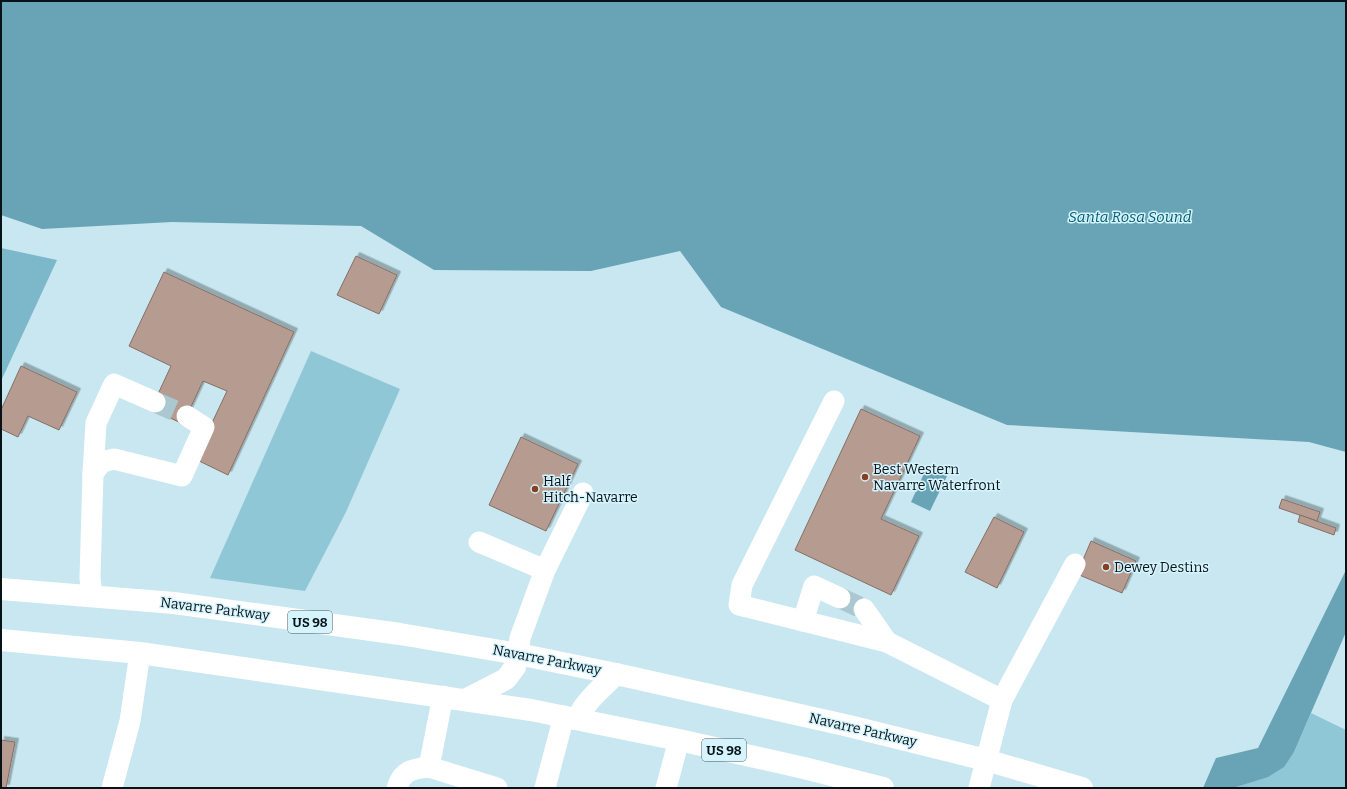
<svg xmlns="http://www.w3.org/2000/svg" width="1347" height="789" font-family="Bitter,serif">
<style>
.green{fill:#90c7d7}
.forest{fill:#7cb8ca}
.water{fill:#68a4b6}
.building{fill:#b59b90;stroke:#876e64;filter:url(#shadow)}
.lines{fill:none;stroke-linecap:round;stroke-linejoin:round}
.minor-tunnel{stroke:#abc7cf;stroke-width:21;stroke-dasharray:21 10;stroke-linecap:butt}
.minor{stroke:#fff;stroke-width:21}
.highway{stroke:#fff;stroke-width:22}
.poi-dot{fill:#873f1f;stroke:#d5f4fe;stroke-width:1.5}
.labels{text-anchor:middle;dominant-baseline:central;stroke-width:3;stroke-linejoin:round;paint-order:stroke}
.shield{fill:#d5f4fe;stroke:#46565c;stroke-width:1}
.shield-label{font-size:13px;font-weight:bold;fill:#081317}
.poi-label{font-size:14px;fill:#081317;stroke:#d5f4fe;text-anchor:start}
.street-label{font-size:14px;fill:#081317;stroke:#d5f4fe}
.water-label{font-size:15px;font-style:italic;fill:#045c6f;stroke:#d5f4fe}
</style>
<defs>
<filter id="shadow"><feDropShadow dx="3.5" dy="-3.5" stdDeviation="0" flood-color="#0004"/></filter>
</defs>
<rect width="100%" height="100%" fill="#c8e7f0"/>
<g class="green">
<path d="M311,351l89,38 -54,123 -41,79 -95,-13z"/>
<path d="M1311,713l35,17v58h-113l15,-5 46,-31z"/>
</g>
<path class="forest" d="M1,248l56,12 -56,121z"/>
<g class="water">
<path d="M1,1h1345v451l-37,-10 -302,-17 -286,-118 -41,-56 -89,20 -157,-1 -73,-44 -189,-4 -130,7 -41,-14z"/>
<path d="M927,467l20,9 -17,35 -19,-9z"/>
<path d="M1346,570v62l-52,120 -10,15 -16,10 -35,11h-30l13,-30 42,-10z"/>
</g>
<g class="building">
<path d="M356,256l41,19 -18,39 -42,-19z"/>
<path d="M164,272l130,60 -66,143 -33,-16 32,-68 -24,-10 -20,43 -32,-15 20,-43 -42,-20z"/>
<path d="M21,366l56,26 -18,38 -31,-14 -10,21 -17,-8v-19z"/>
<path d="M861,409l59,27 -39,83 38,17 -28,59 -96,-45z"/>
<path d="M521,437l57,27 -32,67 -57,-26z"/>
<path d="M1282,499l38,13 -3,9 -38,-13z"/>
<path d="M1300,515l36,13 -2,7 -36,-13z"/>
<path d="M994,517l30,15 -27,56 -32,-16z"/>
<path d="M1091,541l45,20 -14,32 -45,-19z"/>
<path d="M1,740l14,2 -9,46h-5z"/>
</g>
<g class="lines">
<g class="minor-tunnel">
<path d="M155,402l32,14"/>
<path d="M840,598l24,11"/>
</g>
<g class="minor">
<path d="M834,401l-92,184 -3,20 148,37"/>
<path d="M93,473l9,-11 12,-3 68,17 22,-49 -17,-11"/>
<path d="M479,542l66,28"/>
<path d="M92,596l-2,-18 3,-105 3,-50 18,-39 41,18"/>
<path d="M864,609l23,33 115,58"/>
<path d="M803,621l11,-35 26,12"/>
<path d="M518,654l2,-16 25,-68 38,-77"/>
<path d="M443,696l-14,71 68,21"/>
<path d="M112,788l18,-67 10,-68"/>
<path d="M397,788c5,-18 16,-19 32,-21"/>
<path d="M545,788l19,-72"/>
<path d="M666,788l13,-48"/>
<path d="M979,788l23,-88 73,-136"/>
</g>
<g class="highway">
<path d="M1,589l173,14 226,31 118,20 98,20 233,52 137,34 96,28"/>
<path d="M1,640l139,13 391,57 148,30 125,28 79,20"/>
<path d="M465,700l41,-21 9,-12 3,-13"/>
<path d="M577,719c9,-19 25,-31 39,-45"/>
</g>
</g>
<g class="poi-dot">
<circle cx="865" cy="477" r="4"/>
<circle cx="535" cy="489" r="4"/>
<circle cx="1106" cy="567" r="4"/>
</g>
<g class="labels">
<g class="shield">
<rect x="288" y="611" width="44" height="22" rx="3"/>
<rect x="702" y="739" width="44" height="22" rx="3"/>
</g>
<g class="shield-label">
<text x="310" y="622">US 98</text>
<text x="724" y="750">US 98</text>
</g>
<g class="poi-label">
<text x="873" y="469">Best Western<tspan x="873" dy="16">Navarre Waterfront</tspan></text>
<text x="543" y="481">Half<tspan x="543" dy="16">Hitch-Navarre</tspan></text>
<text x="1114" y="567">Dewey Destins</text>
</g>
<g class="street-label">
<text transform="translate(215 609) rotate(7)">Navarre Parkway</text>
<text transform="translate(547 660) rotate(11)">Navarre Parkway</text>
<text transform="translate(863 730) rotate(13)">Navarre Parkway</text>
</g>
<g class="water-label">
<text x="1130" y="217">Santa Rosa Sound</text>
</g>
</g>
<rect width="1347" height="789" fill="none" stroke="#081317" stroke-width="4"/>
</svg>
